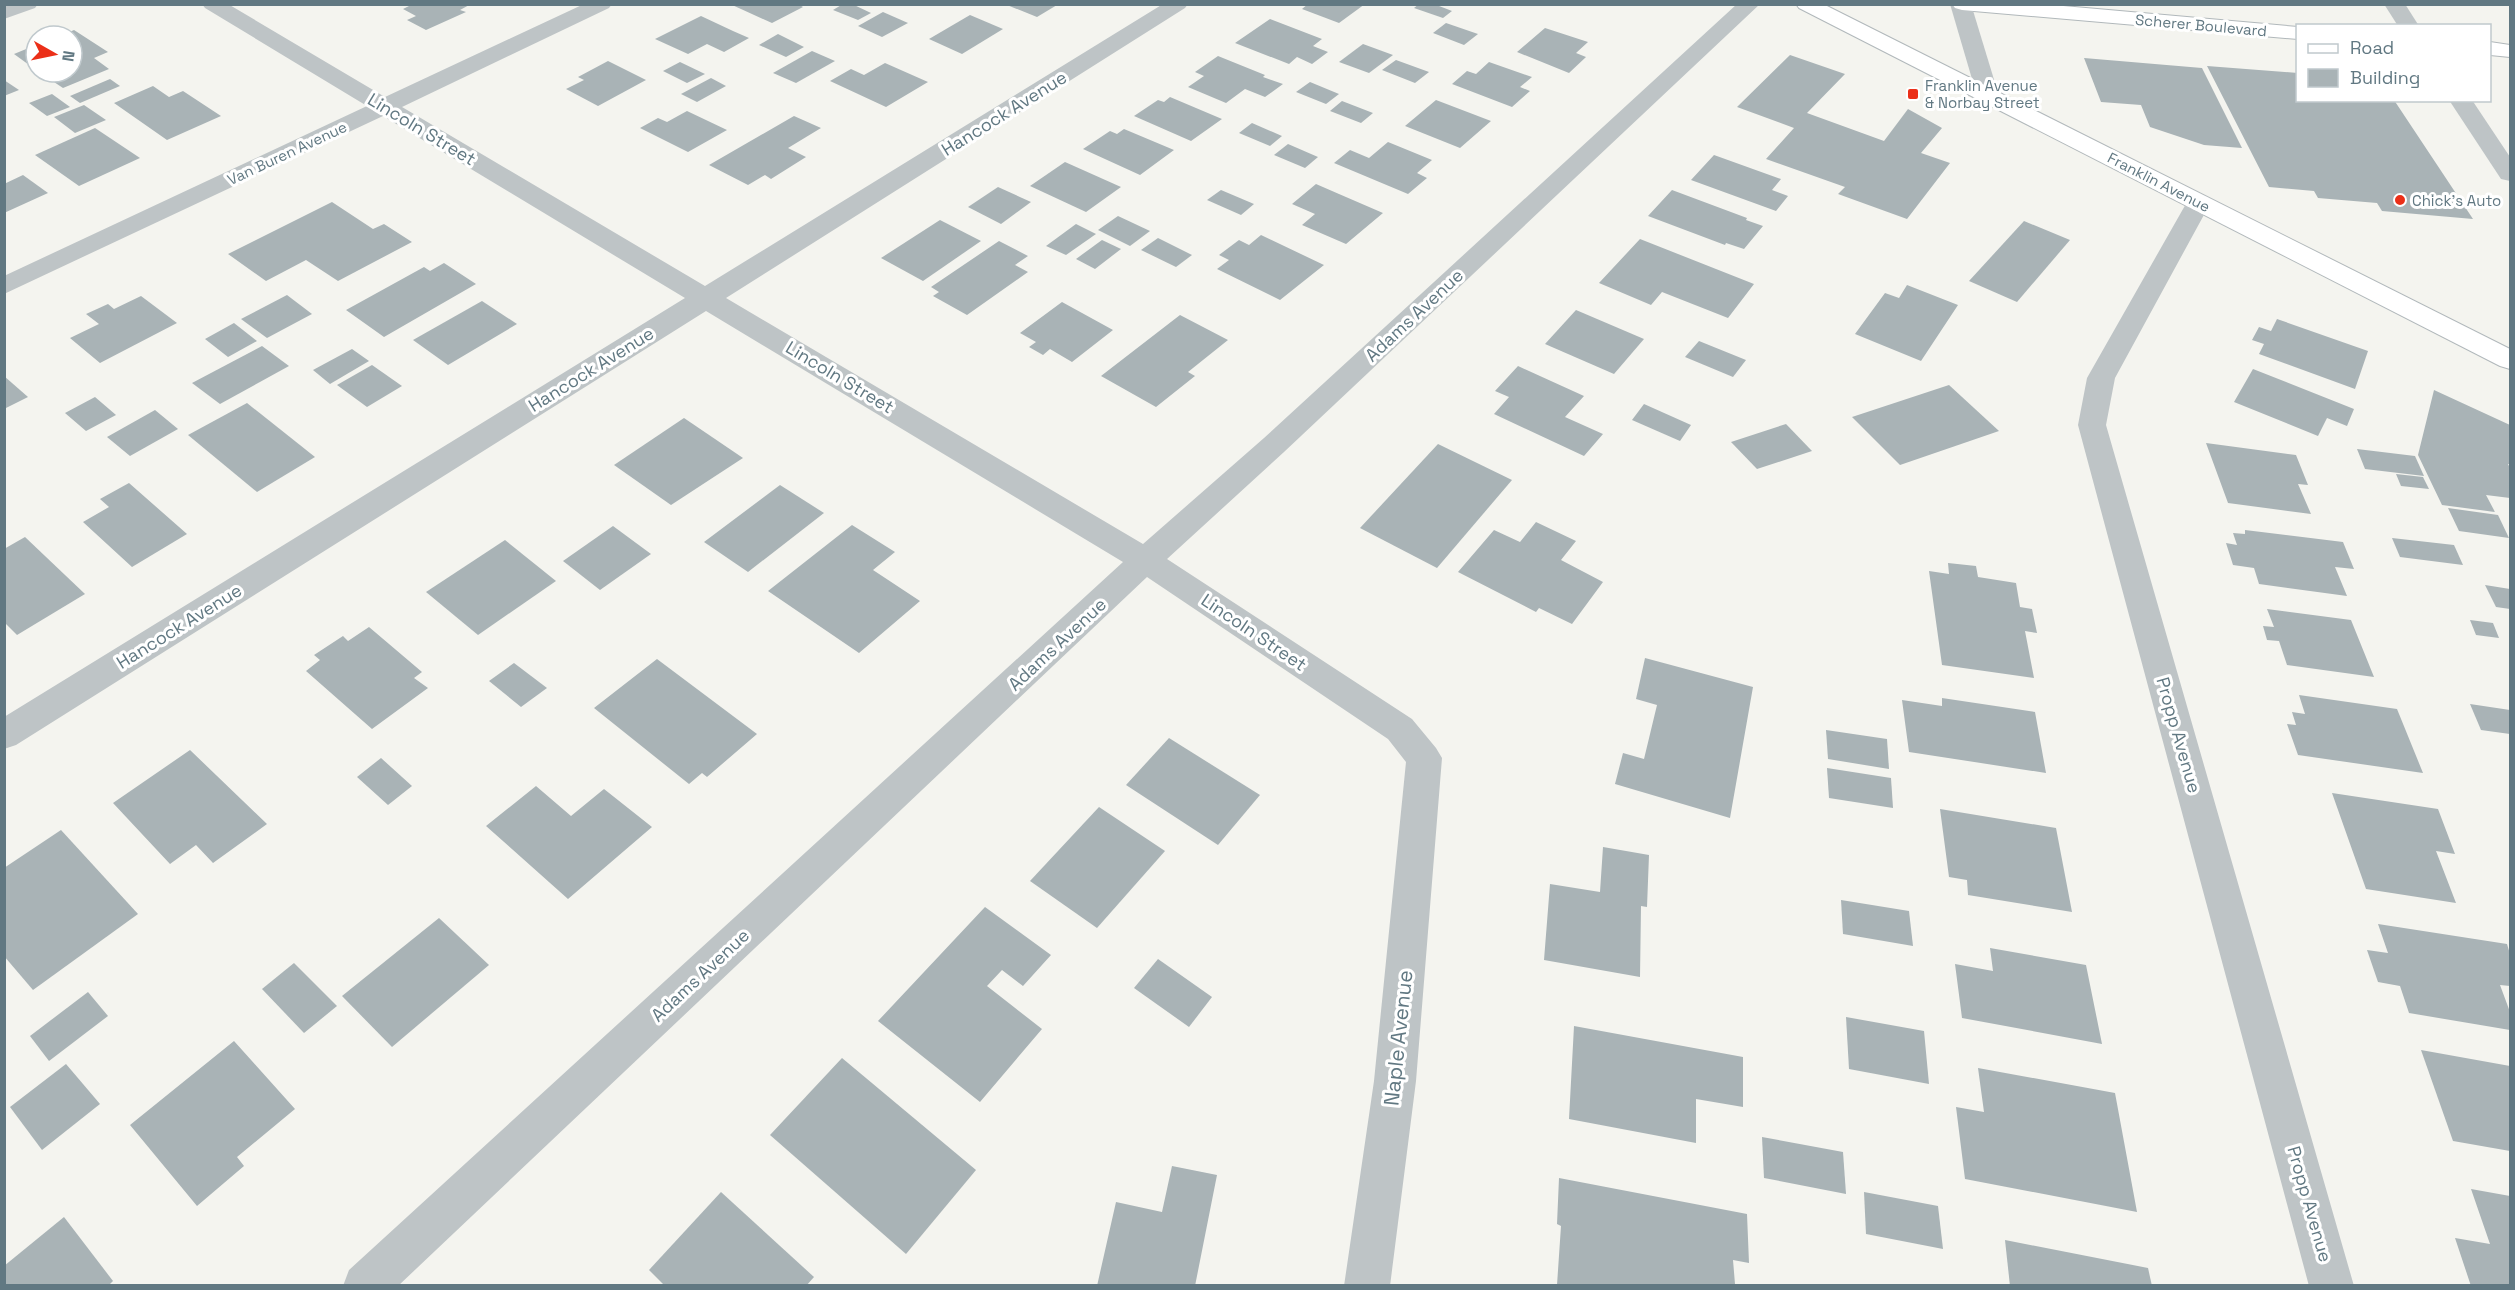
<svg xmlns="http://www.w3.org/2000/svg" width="2515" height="1290" font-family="'Space Grotesk',sans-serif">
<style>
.building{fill:#a9b3b6}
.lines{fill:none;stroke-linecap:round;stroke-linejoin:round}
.secondary-casing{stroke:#b1b8bb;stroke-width:2}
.street{fill:#bec4c6;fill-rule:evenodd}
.secondary{fill:#fff;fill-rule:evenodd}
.poi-dot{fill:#eb2f18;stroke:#fff;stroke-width:2}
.labels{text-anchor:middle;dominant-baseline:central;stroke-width:6;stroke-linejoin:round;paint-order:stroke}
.far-street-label{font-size:15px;fill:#617882;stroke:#fff}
.far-poi-label{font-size:15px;fill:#617882;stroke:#fff;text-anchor:start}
.street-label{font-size:18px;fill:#617882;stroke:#fff}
.near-street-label{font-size:21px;fill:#617882;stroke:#fff}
</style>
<rect width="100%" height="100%" fill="#f4f4ef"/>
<g class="building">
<path d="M413,4h58l-11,6 6,2 -40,18 -19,-10 9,-4 -13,-7z"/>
<path d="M730,4h68l5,3 -31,16z"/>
<path d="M843,4h9l19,9 -13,7 -25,-10z"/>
<path d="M1308,4h57l-26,19 -37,-14z"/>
<path d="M1419,4h15l18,7 -9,7 -29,-10z"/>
<path d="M1007,5h50l-20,12z"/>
<path d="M883,12l25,11 -26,14 -24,-11z"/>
<path d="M970,15l33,14 -41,25 -33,-15z"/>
<path d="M701,16l32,15 16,7 -25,14 -17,-8 -19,10 -33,-15z"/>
<path d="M1270,19l52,20 -9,7 15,6 -16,12 -15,-7 -8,7 -54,-21z"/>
<path d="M1446,23l32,11 -14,11 -31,-12z"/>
<path d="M1545,28l43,14 -12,11 10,4 -17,16 -52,-21z"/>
<path d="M74,30l34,22 -14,6 15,11 -46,19 -24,-16h33v-36h-12z"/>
<path d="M778,34l26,13 -18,10 -27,-12z"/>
<path d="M1363,44l30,11 -24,18 -30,-11z"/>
<path d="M36,45v25l-22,-16z"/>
<path d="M812,51l23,10 -39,22 -23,-10z"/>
<path d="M1790,55l55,19 -38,39 77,28 24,-32 34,19 -21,25 29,10 -43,56 -69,-25 7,-7 -79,-28 28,-31 -57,-21z"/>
<path d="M1218,56l47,19 -2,2 20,7 -18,13 -20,-8 -19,14 -38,-16 16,-11 -9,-4z"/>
<path d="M2084,58l118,10 40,80 -38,-3 -54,-18 -9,-22 -40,-3z"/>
<path d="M1396,60l33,12 -14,11 -33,-13z"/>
<path d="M608,61l38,19 -48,26 -32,-17 18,-9 -6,-3z"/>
<path d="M680,62l25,12 -18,9 -24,-12z"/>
<path d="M1489,62l43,15 -12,10 10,4 -18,16 -60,-23 15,-13 9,3z"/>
<path d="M885,63l43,19 -42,25 -56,-26 21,-12 13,6z"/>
<path d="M2207,66l91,7v27h96l79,119 -91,-8 -5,-8 -59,-5 -4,-7 -45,-4z"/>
<path d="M711,78l15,8 -29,16 -16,-8z"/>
<path d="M110,79l10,7 -40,17 -10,-7z"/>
<path d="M4,80l15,10 -15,6z"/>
<path d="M1310,82l29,12 -13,10 -30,-12z"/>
<path d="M153,86l16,11 14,-6 38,25 -54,24 -53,-37z"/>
<path d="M52,94l18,13 -23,9 -18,-13z"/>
<path d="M1170,97l52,22 -31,22 -57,-25 24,-16 6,2z"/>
<path d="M1436,100l55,21 -31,27 -55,-22z"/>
<path d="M1342,101l31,12 -12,10 -31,-12z"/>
<path d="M84,105l22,15 -31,13 -21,-16z"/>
<path d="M687,111l40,19 -39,22 -48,-24 18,-10 9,4z"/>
<path d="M794,116l27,12 -33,20 18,9 -35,22 -6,-4 -17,10 -39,-20z"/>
<path d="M1252,123l30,13 -12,10 -31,-13z"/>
<path d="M95,128l45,30 -61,28 -44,-31z"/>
<path d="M1124,129l50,21 -34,25 -57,-26 27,-18 7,3z"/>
<path d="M1388,142l44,18 -15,13 10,5 -19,16 -74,-31 16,-13 19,8z"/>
<path d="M1288,144l30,13 -13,11 -31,-13z"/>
<path d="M1714,155l67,24 -9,11 16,6 -12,15 -85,-31z"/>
<path d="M1065,162l56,25 -35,25 -56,-26z"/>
<path d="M23,175l25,18 -44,20v-29z"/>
<path d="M1316,184l23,10 44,19 -37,31 -44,-19 13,-11 -23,-10z"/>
<path d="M998,187l33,15 -30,22 -33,-17z"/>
<path d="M1221,190l33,14 -13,11 -34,-15z"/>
<path d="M1672,190l75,28 -1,2 17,6 -19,23 -18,-6 -1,2 -77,-29z"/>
<path d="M332,202l41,27 11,-5 28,18 -74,39 -32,-21 -40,21 -38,-27z"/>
<path d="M1118,216l32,15 -20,15 -32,-16z"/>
<path d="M940,220l41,21 -58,40 -42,-23z"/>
<path d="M2024,221l46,19 -53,62 -48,-21z"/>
<path d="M1076,224l20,10 -30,21 -20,-9z"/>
<path d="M1261,235l63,30 -44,35 -63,-31 12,-9 -10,-5 20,-15 10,5z"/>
<path d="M1158,238l34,17 -16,12 -35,-17z"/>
<path d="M1640,239l114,45 -26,34 -66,-26 -11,13 -52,-22z"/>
<path d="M1102,240l19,9 -26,20 -19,-10z"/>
<path d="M999,241l29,15 -13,9 13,7 -61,43 -34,-19 6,-4 -8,-5z"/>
<path d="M444,263l32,21 -92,53 -38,-27 78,-43 6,4z"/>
<path d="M1907,285l51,20 -37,56 -66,-27 30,-41 14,5z"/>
<path d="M287,295l25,19 -45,24 -26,-19z"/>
<path d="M141,296l36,27 -77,40 -30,-25 29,-14 -13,-10 22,-10 6,5z"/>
<path d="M482,301l35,23 -69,41 -35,-25z"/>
<path d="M1062,302l51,28 -41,32 -22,-13 -7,6 -14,-8 7,-5 -16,-9z"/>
<path d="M1576,310l68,29 -30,35 -69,-30z"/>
<path d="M1180,315l48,25 -40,32 7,4 -39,31 -55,-31z"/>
<path d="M2277,319l91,32 -13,38 -96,-35 5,-10 -12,-4 7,-13 12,4z"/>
<path d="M234,323l23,18 -29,16 -23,-18z"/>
<path d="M1699,341l47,19 -13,17 -48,-20z"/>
<path d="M262,346l27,20 -69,38 -28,-21z"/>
<path d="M352,349l17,12 -39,23 -17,-14z"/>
<path d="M372,365l30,21 -35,21 -30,-22z"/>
<path d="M1518,366l66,30 -19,21 38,17 -19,22 -90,-42 15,-17 -14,-6z"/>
<path d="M2253,369l101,40 -7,17 -20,-8 -9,18 -84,-34z"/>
<path d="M4,376l24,21 -24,12z"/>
<path d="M1949,385l50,46 -99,34 -48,-48z"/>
<path d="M2434,390l76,35v39h-2l2,4v30l-24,-3 9,17 -53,-7 -24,-50z"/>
<path d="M95,397l21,18 -30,16 -21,-18z"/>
<path d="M247,403l68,54 -58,35 -69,-57z"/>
<path d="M1644,404l47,21 -11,16 -48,-21z"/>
<path d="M155,410l23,19 -48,27 -23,-19z"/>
<path d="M684,418l59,40 -72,47 -57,-40z"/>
<path d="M1786,424l26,27 -55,18 -26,-27z"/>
<path d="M2206,443l90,12 12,30 -10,-1 13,30 -83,-11z"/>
<path d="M1438,444l74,36 -75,88 -77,-40z"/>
<path d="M2357,449l58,7 9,20 -59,-7z"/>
<path d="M2396,474l27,3 6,12 -28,-3z"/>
<path d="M129,483l58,51 -55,33 -49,-45 26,-15 -9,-8z"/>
<path d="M780,485l44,28 -76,59 -44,-30z"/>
<path d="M2448,508l50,7 11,23 -50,-7z"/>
<path d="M1536,522l40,19 -15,19 42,22 -31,42 -33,-16 -3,4 -78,-40 36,-42 26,12z"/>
<path d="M852,525l43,27 -22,18 47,31 -61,52 -91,-62z"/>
<path d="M613,526l38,28 -51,36 -37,-29z"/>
<path d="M2245,530l98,12 11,27 -19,-2 12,29 -88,-12 -5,-16 -21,-3 -7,-22 11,2 -4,-12 12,1z"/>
<path d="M25,537l60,57 -68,41 -13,-13v-73z"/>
<path d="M2392,538l62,7 9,20 -63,-8z"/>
<path d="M505,540l51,41 -78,54 -52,-43z"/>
<path d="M1948,563l28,3 2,11 38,6 4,24 12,2 5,24 -12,-2 9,47 -92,-13 -13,-94 20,3z"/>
<path d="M2485,585l25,4v20l-14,-2z"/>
<path d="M2267,609l84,11 23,57 -87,-12 -8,-24 -12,-1 -4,-14 11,1z"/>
<path d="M2470,620l23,3 6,15 -23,-3z"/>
<path d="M369,627l53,45 -8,6 14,10 -56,41 -66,-58 14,-11 -6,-5 29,-19 5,5z"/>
<path d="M1645,658l108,29 -23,131 -115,-34 8,-31 21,6 13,-54 -21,-6z"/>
<path d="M657,659l100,75 -50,43 -5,-4 -13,11 -95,-76z"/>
<path d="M514,663l33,25 -26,19 -32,-26z"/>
<path d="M2299,695l98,14 26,64 -125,-18 -11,-31 9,1 -4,-13 13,2z"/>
<path d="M1942,698l93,14 11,61 -137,-21 -7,-52 40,6z"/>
<path d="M2470,704l40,6v24l-29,-4z"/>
<path d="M1826,730l61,9 2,30 -61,-10z"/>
<path d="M1169,738l91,57 -42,50 -92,-60z"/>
<path d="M190,750l77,74 -54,39 -17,-18 -26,19 -57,-61z"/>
<path d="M381,758l31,28 -24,19 -31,-28z"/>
<path d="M1827,768l64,10 2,30 -64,-10z"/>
<path d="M536,786l35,30 33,-27 48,38 -84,72 -82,-73z"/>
<path d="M2332,793l106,16 17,45 -19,-3 20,52 -90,-14z"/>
<path d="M1099,807l66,44 -68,77 -67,-47z"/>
<path d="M1940,809l116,19 16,84 -104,-17 -1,-15 -18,-3z"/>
<path d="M61,830l77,84 -105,76 -29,-34v-88z"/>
<path d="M1603,847l46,8 -2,52 -6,-1 -1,71 -96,-17 6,-76 50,8z"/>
<path d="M1841,900l68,11 4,35 -70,-12z"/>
<path d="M985,907l66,48 -28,31 -21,-16 -15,16 55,43 -62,73 -102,-81z"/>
<path d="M439,918l50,47 -97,82 -50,-51z"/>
<path d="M2378,924l129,20 3,10v32l-10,-1 10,27v18l-101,-17 -9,-27 -22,-4 -11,-32 21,3z"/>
<path d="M1990,948l96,17 16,79 -140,-26 -7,-54 38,7z"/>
<path d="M1158,959l54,38 -23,30 -55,-39z"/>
<path d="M294,963l43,43 -33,27 -42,-44z"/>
<path d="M88,992l20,24 -59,45 -19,-25z"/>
<path d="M1846,1017l78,14 5,53 -80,-15z"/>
<path d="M1574,1026l169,31v50l-47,-8v44l-127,-24z"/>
<path d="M234,1041l61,68 -58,48 7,9 -47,40 -67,-81z"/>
<path d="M2421,1050l89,16v85l-57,-10z"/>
<path d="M842,1058l134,112 -70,84 -136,-119z"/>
<path d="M66,1064l34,40 -58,46 -32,-43z"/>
<path d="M1978,1068l137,25 22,119 -172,-33 -9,-72 28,5z"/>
<path d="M1762,1137l81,15 3,42 -82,-16z"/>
<path d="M1172,1166l45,9 -22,111h-98l19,-84 46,10z"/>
<path d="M1559,1178l188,36 2,49 -16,-3 2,24 4,2 -182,-1 4,-59 -4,-2z"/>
<path d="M2471,1189l39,7v90h-39l-16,-48 35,6z"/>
<path d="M721,1192l93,85 -8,9h-141l-16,-16z"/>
<path d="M1864,1192l74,14 5,43 -77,-15z"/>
<path d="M64,1217l49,64 -5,5h-104v-20z"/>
<path d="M2005,1240l143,28 4,18h-142z"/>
</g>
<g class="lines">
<defs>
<g id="secondary">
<path d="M1796,4h27l687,345v20l-10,-3 -701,-358z"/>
<path d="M1952,4h89l257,23v12l-336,-29 -7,-2z"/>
<path d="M2490,42l20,3v12l-20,-2z"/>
</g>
</defs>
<use href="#secondary" class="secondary-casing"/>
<g class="street">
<path d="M7,4h31l-3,4 -31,11v-13z"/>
<path d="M202,4h26l157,93 199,-93h28l-3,4 -207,99 303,179 458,-282h25l-3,4 -459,290 417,246 121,-106 473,-434h23l-476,448 -117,107 245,160 24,29 6,10 -26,323 -26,205h-46l30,-205 32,-319 -18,-23 -241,-162 -749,709h-55l6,-16 774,-708 -417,-251 -690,434 -12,4v-32l681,-419 -302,-182 -379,178v-18l363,-170 -162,-98z"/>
<path d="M1950,4h21l28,92 -3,5 -8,2 -8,-2 -3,-5z"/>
<path d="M2384,4h21l14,22h-21z"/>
<path d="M2449,100h23l38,57v24l-9,-2z"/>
<path d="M2199,195l9,2 3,5 -96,176 -9,47 248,861h-45l-231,-861 9,-47 100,-176 3,-5z"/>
</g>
<use href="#secondary" class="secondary"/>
</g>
<g class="poi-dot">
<rect x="1907" y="88" width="12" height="12" rx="3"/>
<circle cx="2400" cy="200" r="6"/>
</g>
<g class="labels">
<g class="far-street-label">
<text transform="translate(2201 25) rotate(5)">Scherer Boulevard</text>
<text transform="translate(287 153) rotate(-25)">Van Buren Avenue</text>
<text transform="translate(2159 182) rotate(27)">Franklin Avenue</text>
</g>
<g class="far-poi-label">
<text x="1925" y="85">Franklin Avenue<tspan x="1925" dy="17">&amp; Norbay Street</tspan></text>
<text x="2412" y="200">Chick’s Auto</text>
</g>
<g class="street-label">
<text transform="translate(1004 113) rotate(-32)">Hancock Avenue</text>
<text transform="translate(422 129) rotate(31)">Lincoln Street</text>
<text transform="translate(1414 315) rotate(-43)">Adams Avenue</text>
<text transform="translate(591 369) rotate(-32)">Hancock Avenue</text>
<text transform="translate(840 377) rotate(31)">Lincoln Street</text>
<text transform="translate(179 626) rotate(-32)">Hancock Avenue</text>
<text transform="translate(1254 632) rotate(34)">Lincoln Street</text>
<text transform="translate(1057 644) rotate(-43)">Adams Avenue</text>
<text transform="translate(2179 735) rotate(74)">Propp Avenue</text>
<text transform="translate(700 975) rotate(-43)">Adams Avenue</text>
<text transform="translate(2310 1204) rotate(74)">Propp Avenue</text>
</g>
<g class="near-street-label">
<text transform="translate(1398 1038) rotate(-84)">Naple Avenue</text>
</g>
</g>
<rect width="2515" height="1290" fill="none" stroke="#617882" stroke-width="12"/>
<rect x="2296" y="24" width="195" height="78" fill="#ffffff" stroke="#c0c9cd" stroke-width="1.5"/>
<rect x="2308" y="44" width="30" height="9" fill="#ffffff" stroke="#c0c9cd" stroke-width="1.5"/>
<text x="2350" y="54" font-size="18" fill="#617882">Road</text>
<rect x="2308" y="69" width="30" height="18" fill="#a9b3b6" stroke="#c0c9cd" stroke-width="1.5"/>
<text x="2350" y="84" font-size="18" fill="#617882">Building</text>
<g transform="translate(54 54) rotate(99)"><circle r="28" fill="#ffffff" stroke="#c0c9cd" stroke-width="1.5"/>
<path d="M0-4.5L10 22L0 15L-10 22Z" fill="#eb2f18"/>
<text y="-9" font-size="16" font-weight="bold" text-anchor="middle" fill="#617882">N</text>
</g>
</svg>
